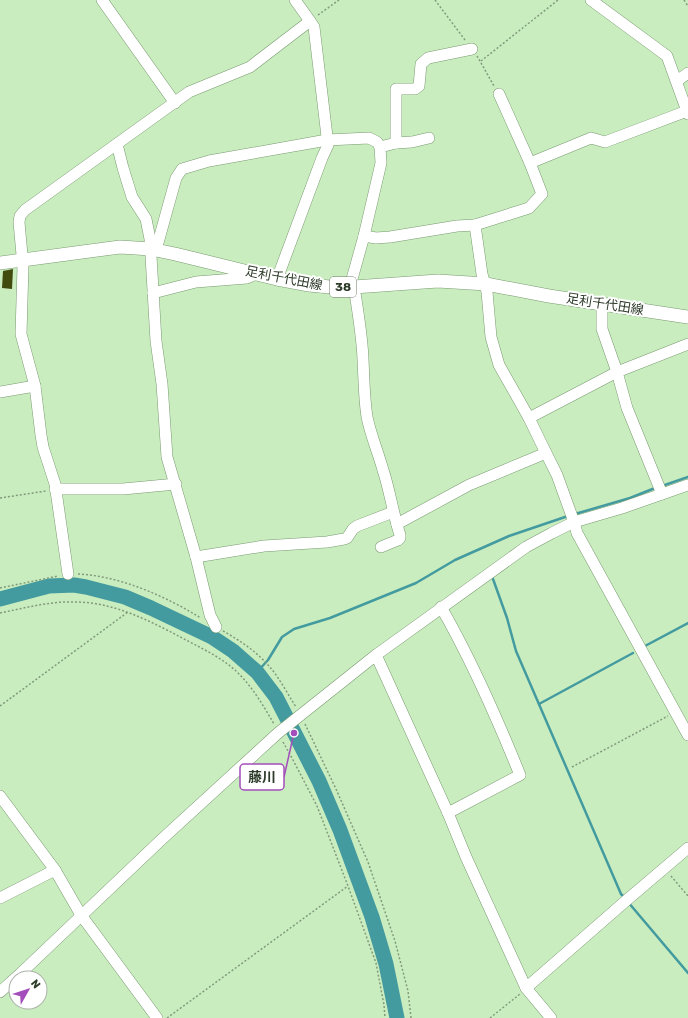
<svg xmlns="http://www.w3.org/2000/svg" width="688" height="1018" font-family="Rubik,'Noto Sans JP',sans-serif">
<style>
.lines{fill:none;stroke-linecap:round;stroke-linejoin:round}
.stream{stroke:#439b9f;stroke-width:2.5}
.river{stroke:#439b9f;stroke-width:15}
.building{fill:#414b0d}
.minor-casing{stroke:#799a70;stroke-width:12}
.major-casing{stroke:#799a70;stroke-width:14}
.path{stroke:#819a7a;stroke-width:1.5;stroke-dasharray:2 2;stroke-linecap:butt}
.minor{stroke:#fff;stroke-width:11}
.major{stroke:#fff;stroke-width:13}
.labels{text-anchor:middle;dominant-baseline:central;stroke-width:4;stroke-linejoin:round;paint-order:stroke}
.shield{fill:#fff;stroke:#6c7669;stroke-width:1}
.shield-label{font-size:12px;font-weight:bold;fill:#2d3b29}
.street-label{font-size:13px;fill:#2d3b29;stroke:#fff}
.leader{fill:none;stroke:#a44ebb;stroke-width:1.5}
.callout-dot{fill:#a44ebb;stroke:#fff;stroke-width:1.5}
.callout{fill:#fff;stroke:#a44ebb;stroke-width:1.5}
.callout-label{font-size:14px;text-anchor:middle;font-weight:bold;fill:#2d3b29}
</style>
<rect width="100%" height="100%" fill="#caedc0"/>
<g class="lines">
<g class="stream">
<path d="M662,486l26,-9"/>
<path d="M575,514l55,-16 25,-10"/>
<path d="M493,579l14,39 9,33 105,243 4,4"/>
<path d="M645,646l43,-23"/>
<path d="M257,672l11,-12 14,-23 12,-8 36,-11 86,-35 39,-23 54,-24 59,-20"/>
<path d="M539,704l94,-51"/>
<path d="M628,902l60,71"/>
</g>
<path class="river" d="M0,599l49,-13 25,-1 12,2 39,10 26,11 61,29 21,14 24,21 19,25 43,84 21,49 32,87 14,47 11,54"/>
</g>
<path class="building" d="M13,269l-1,20 -10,-1 1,-17z"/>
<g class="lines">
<defs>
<g id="minor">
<path d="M102,0l73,103"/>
<path d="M591,0l76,56 21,58"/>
<path d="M677,81l11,-8"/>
<path d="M499,94l31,69 12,31 -13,14 -54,17 7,49 5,18 4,45 8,28 30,53 17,35 11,22 17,47 3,11 111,202"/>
<path d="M396,143v-54h19l4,-3 2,-22 7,-6 44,-9"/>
<path d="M117,144l6,24 9,29 14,22 4,20 6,102 6,43 5,73 29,100 14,58 6,12"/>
<path d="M380,147l16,-4 16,-1 17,-4"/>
<path d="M530,163l61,-25 14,4 82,-31"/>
<path d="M364,236l12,2 14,-1 67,-11 18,-1"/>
<path d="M156,250l20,-72 6,-9 27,-8 118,-21 42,-2 8,4 3,5 1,16 -17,73 -12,43 -1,8"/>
<path d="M277,279l45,-121 6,-13 -14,-118 -4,-6 -15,-21"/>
<path d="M354,287c4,24 8,48 9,72 1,20 1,39 4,58 4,19 11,35 16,53 7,21 10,44 17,65v3l-2,2 -17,7"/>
<path d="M153,293l43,-11 51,-4 9,-4"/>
<path d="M602,304v25l15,43 10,36 35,86"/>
<path d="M0,392l35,-6"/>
<path d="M529,418l88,-46 71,-28"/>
<path d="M55,489h68l53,-5"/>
<path d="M397,524l72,-39 77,-32"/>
<path d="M196,557l68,-11 63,-4 17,-3 3,-1 6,-9 4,-3 36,-14"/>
<path d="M68,574l-13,-90 -12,-37 -2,-12 -6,-49 -14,-52 2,-68 -4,-44 1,-6 5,-6 164,-118 61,-25 60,-46"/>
<path d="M441,607c31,54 56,111 79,168l-72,38"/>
<path d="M376,655l72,158 18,44 60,131 25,30"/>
<path d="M0,796l55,74 26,45 76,103"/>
<path d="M0,898l55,-28"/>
<path d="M526,988l102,-89 60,-51"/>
<path d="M0,992l20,-18 141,-134 117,-107 98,-78 150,-108 26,-14 22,-11 48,-14 66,-23"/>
</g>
<path id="major" d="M0,263l120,-16 31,2 24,5 102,25 32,6 21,2h24l84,-6 48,3 63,12 139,21"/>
</defs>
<use href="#minor" class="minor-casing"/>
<use href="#major" class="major-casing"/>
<g class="path">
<path d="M435,0l30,40"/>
<path d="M684,0l4,6"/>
<path d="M318,15l21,-15"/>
<path d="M477,56l17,30"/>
<path d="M481,61l77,-61"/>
<path d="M0,498l46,-7"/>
<path d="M78,574c42,2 87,22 123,44"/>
<path d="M0,588l58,-12"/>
<path d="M0,613c25,-5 50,-12 75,-11 40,0 77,20 111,38 17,9 34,17 49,30 17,16 28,35 39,54"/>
<path d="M223,631c16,9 33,20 45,34 11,12 19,28 28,42"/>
<path d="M0,706l128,-94"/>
<path d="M305,724l31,65 32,73 27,79 13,50 3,27"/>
<path d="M283,742l10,18 24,46 31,80 28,77 8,42 1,13"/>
<path d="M572,767l96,-51"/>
<path d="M671,876l17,20"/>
<path d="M167,1018l181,-132"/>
<path d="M490,1018l30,-24"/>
</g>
<use href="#minor" class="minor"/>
<use href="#major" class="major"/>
</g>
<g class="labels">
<rect class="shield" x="330" y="277" width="26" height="20" rx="3"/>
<g class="shield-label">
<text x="343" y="287">38</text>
</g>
<g class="street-label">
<text transform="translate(284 278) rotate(11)">足利千代田線</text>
<text transform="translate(605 304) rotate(9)">足利千代田線</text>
</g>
</g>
<path class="leader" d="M294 733L284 777"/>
<circle class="callout-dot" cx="294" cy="733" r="4"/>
<rect class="callout" x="240" y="764" width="44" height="26" rx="4"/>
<g class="callout-label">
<text x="262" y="782">藤川</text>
</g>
<g transform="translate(28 990) rotate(51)"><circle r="19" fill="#ffffff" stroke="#abb1a9"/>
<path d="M0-3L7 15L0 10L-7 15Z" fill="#a44ebb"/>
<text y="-6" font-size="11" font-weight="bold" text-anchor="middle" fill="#2d3b29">N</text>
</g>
</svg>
